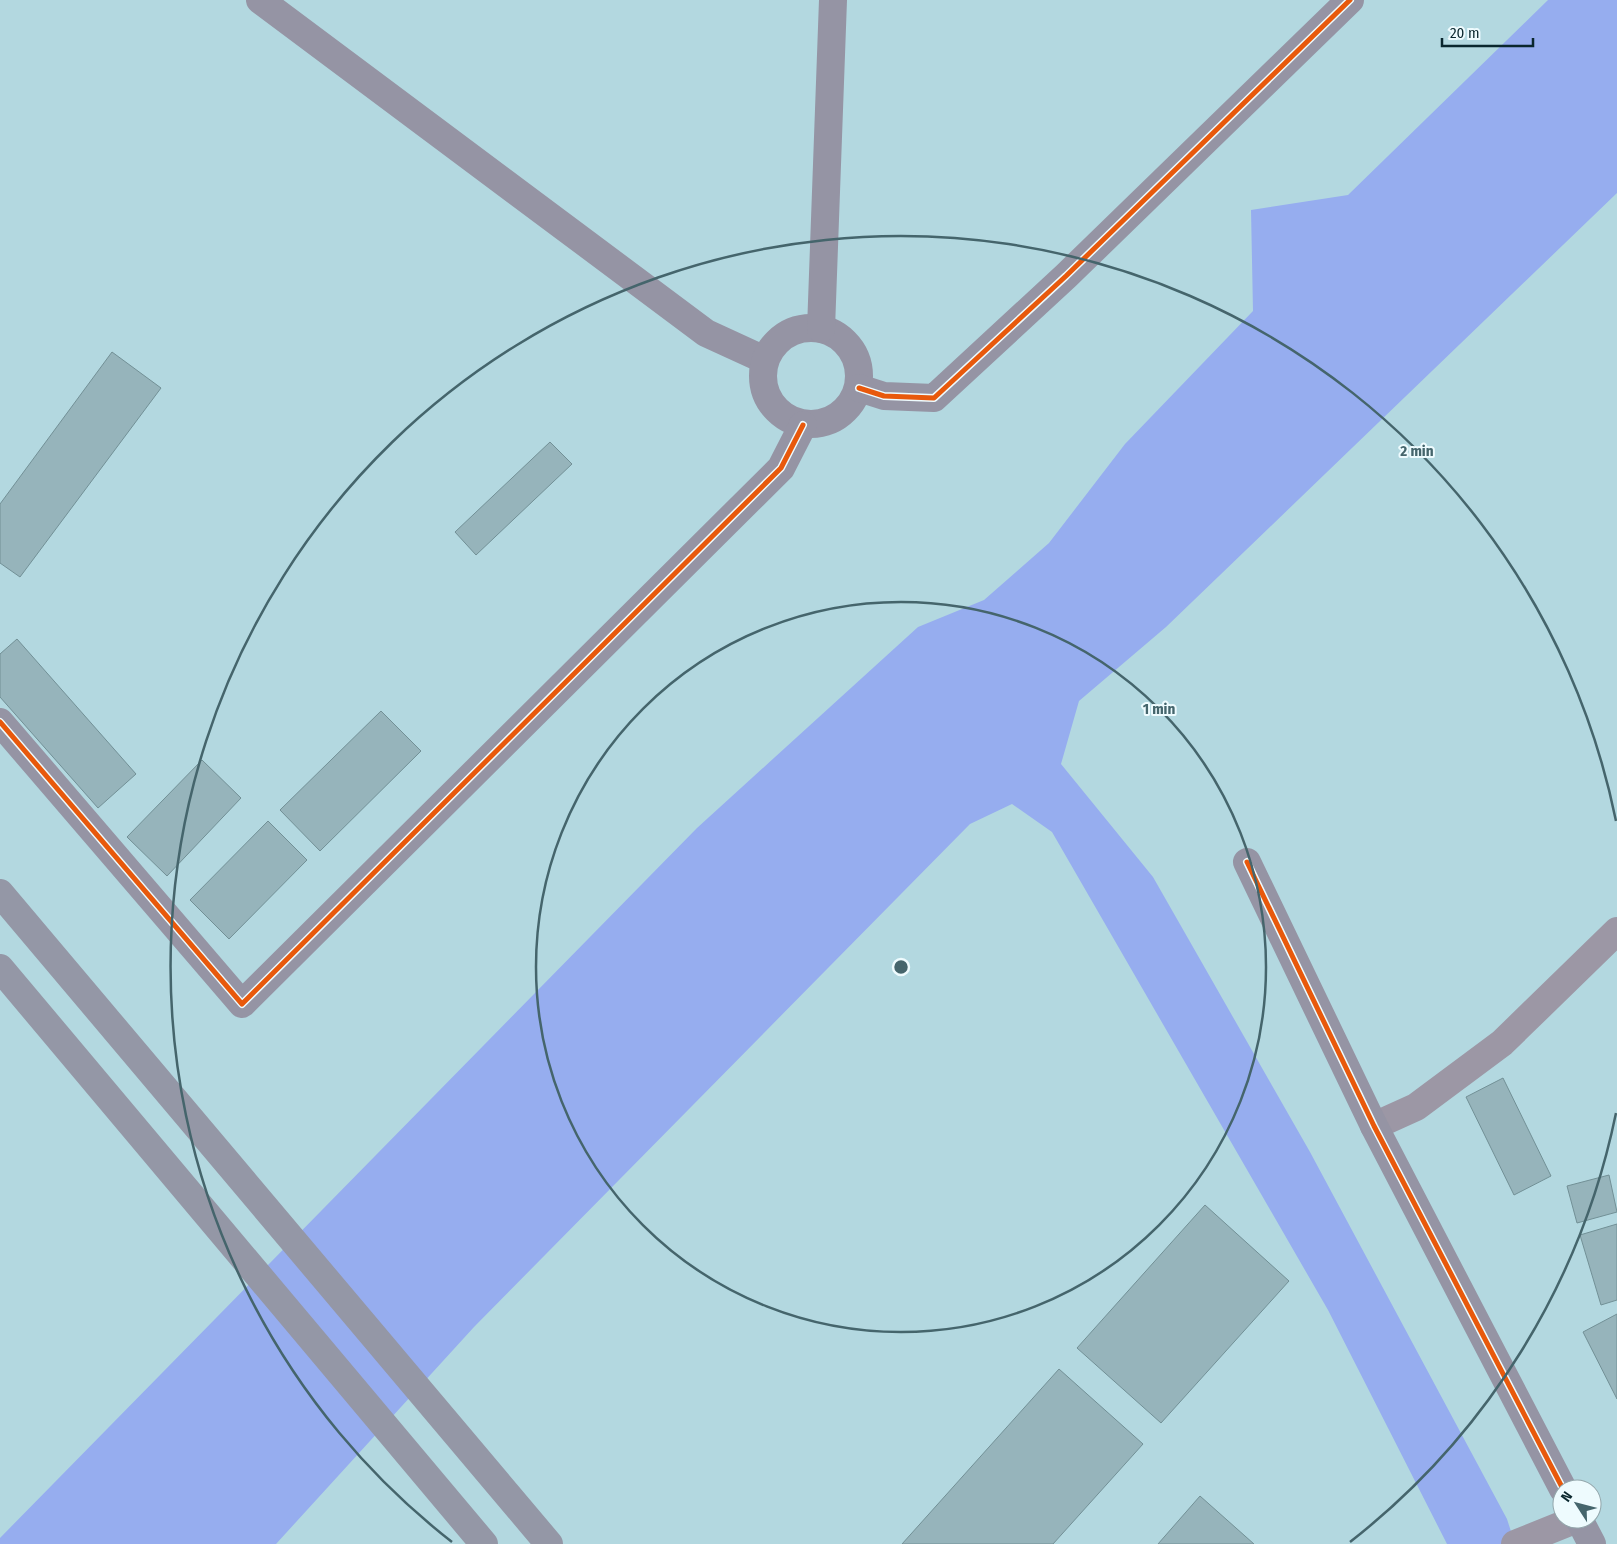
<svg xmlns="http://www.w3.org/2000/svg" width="1617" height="1544" font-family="'Fira Sans Condensed',sans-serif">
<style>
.water{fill:#96adef}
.building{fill:#96b4bb;stroke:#729096}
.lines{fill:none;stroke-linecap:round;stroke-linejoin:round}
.street{stroke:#9c97a5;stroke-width:28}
.secondary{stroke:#9594a4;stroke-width:28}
.primary{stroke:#9497a6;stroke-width:28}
.cycleway-casing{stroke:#eefbfe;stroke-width:8}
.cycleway{stroke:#e8590c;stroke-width:5}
.ring{fill:none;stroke:#45656c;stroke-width:2.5}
.centre{fill:#45656c;stroke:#eefbfe;stroke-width:2.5}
.ring-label{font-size:15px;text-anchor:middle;font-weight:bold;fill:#45656c;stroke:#eefbfe;stroke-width:4;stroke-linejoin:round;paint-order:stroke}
</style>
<rect width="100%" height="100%" fill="#b3d8e0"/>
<path class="water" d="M1548,0h69v193l-451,434 -87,74 -18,63 92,113 157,275 197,367 8,25h-68l-119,-234 -276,-478 -40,-28 -42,20 -496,503 -198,217h-276v-6l697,-710 221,-201 66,-27 65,-57 76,-99 128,-133 -2,-101 97,-15z"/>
<g class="building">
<path d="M112,352l49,36 -141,189 -20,-14v-59z"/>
<path d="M550,442l22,22 -96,91 -21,-23z"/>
<path d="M17,639l119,135 -38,34 -98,-111v-43z"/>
<path d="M381,711l40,40 -101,100 -40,-41z"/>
<path d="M202,760l39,38 -74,78 -40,-39z"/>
<path d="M268,821l39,39 -78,79 -39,-39z"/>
<path d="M1503,1078l48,98 -37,19 -48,-98z"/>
<path d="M1609,1175l8,37 -40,11 -10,-37z"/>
<path d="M1205,1205l84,76 -128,142 -84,-75z"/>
<path d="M1617,1224v76l-16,5 -21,-70z"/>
<path d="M1617,1314v85l-34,-67z"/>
<path d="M1059,1369l84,75 -90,100h-151z"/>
<path d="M1200,1496l54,48h-96z"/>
</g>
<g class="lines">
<g class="street">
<path d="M1374,1126l42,-19 86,-64 115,-112"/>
<path d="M1515,1544l62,-25"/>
</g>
<g class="secondary">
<path d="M260,0l446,333 59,27"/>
<circle cx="811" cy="376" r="48"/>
<path d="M821,329l12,-329"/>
<path d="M859,388l25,8 50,2 132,-122 284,-276"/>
<path d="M0,722l242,282 539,-536 22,-43"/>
<path d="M1247,862l127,264 189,363"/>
<path d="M1579,1519l13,25"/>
</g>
<g class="primary">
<path d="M0,893l549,651"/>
<path d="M0,968l484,576"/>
</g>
<defs>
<g id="cycleway">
<path d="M859,388l25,8 50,2 132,-122 284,-276"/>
<path d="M0,722l242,282 539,-536 22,-43"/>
<path d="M1247,862l127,264 189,363"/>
</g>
</defs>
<use href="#cycleway" class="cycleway-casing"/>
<use href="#cycleway" class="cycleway"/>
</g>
<g class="ring">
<circle cx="901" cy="967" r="365"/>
<path d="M1616 1113A730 730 0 0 1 1350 1542M452 1542A730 730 0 1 1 1616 821"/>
</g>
<circle cx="901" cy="967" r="8" class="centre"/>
<g class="ring-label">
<text x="1417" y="456">2 min</text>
<text x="1159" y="714">1 min</text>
</g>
<g transform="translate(1577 1504) rotate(306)"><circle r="24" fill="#eefbfe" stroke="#93a6ab"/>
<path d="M0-4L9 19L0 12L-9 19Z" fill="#45656c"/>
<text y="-8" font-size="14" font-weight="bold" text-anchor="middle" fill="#0a272e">N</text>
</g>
<path d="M1442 38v8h91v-8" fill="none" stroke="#0a272e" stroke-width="2.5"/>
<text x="1450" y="38" font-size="15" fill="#0a272e" stroke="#eefbfe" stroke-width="4" paint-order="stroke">20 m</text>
</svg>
